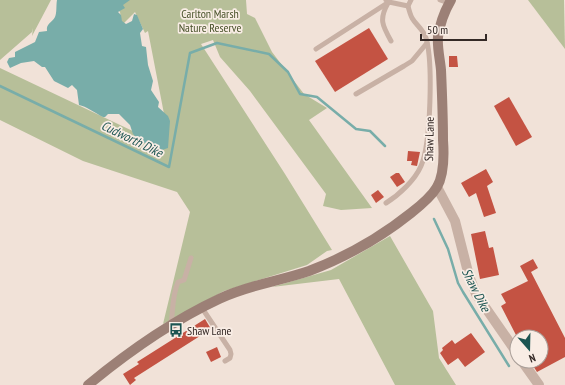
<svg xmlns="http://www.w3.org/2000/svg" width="565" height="385" font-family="'PT Sans Narrow',sans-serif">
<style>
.green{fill:#b7bf99}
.water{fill:#78ada9}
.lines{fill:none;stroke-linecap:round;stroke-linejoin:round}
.stream{stroke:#78ada9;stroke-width:2.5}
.building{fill:#c45343}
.lane{stroke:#c8b1a5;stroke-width:5}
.street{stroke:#c8b1a5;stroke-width:10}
.secondary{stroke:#9c8076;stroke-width:10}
.labels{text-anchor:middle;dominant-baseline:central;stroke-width:3.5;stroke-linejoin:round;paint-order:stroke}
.park-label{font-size:12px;fill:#48522a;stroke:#f9ede5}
.street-label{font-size:12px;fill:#342926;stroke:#f9ede5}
.poi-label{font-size:12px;fill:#342926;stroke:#f9ede5;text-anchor:start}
.water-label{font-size:13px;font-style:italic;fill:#1c5552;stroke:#f9ede5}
</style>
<rect width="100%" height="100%" fill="#f1e2d8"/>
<g class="green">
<path d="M0,0h51l-19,36 1,-8 -1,4 -32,28z"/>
<path d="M109,0h137l1,14 8,4 17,34 32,42 23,14 -18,12 63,88 -31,2 -18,-4 3,-12 -76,-103 -30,-34 -7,-17 -12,4 84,130 47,76 -5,1 -20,14 -83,26 -61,33 27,-112 -13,-20 -94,-31 -83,-41v-52l158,75 7,-24 -17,-88 -3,2 -10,-21 -13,13 -2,-13z"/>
<path d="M528,0h36l1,49z"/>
<path d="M390,236l43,75 6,47 17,27h-61l-56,-106 -67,8 59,-17z"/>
</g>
<path class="water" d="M57,0h73l-7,5 2,3 -7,4 3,3 1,6 4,3 6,-3 2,-7 3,1 6,14 -3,4 2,13 4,1 2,18 5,16 -2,9 8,12 -1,5 10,9 2,5 -2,27 -6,2 -11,-3 -14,-9 -4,-4 -3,-9 -11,-11h-11l-3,3h-2c-8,-4 -17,-11 -24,-12l-2,-15 -5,-5 -4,3 -14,-7 -9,-14h-3l-8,-6 -13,2 -11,5 -3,-6 2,-4 6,-1v-5l20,-10 4,-10 8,-1c-1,-8 5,-8 8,-14 2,-4 1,-12 2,-17z"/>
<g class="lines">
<g class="stream">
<path d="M0,86l169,81 21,-114 27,-10 52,11 19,18 12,22 17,3 39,32 14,2 15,15"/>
<path d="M434,219l14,30 10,34 5,9 46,74"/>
</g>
</g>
<g class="building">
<path d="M369,28l19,31 -53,33 -20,-31z"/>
<path d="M449,56h8l1,11h-9z"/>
<path d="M509,97l23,40 -16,9 -22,-40z"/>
<path d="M408,151l12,1 -3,14 -6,-1 1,-4h-5z"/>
<path d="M486,169l7,13 -6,4 9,27 -12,4 -8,-24 -7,4 -8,-14z"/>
<path d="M396,173h3l6,9 -8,5 -7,-10z"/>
<path d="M378,190l6,7 -8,6 -5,-8z"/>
<path d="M485,231l4,17 4,-1 6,28 -19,4 -9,-45z"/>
<path d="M533,259l5,9 -7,4 34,66v19l-28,15 -7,-11h11v-24h-24l-16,-31 5,-3 -5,-9 27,-13 -8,-15z"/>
<path d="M205,319l6,10 -77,49 2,2 -6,5 -7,-11 16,-10 -2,-2z"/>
<path d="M471,333l14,19 -20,15 -7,-9 -10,7 -8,-12 3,-3 -1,-2 10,-8 3,4z"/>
<path d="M217,347l4,10 -10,5 -5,-10z"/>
</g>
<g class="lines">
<g class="lane">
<path d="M386,0l3,2 19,4"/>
<path d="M440,0l9,3"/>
<path d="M388,3c-9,16 -6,22 3,38"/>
<path d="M316,49l73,-47"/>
<path d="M356,94l48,-28 8,-5 15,-18"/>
<path d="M386,203c13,-8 29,-23 35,-37 10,-22 12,-105 5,-128 -3,-9 -10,-13 -14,-20 -2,-4 -3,-8 -4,-12l3,-6"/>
<path d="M202,308l28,42 1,4 -1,4 -5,3"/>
<path d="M171,325c2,-14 1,-29 7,-43l6,-2 7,-22"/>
</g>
<g class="street">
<path d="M437,187l18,34 14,55 7,18 41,59"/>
<path d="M522,361l17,24"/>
</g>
<path class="secondary" d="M88,385c40,-33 84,-64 131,-86 29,-14 61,-18 90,-28 37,-14 72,-34 102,-58 9,-7 20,-16 26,-26 7,-12 7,-33 6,-47 0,-24 -1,-47 -2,-70 -1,-11 -4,-23 -3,-33 2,-14 6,-25 13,-37"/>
</g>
<defs>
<symbol id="bus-bare" viewBox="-9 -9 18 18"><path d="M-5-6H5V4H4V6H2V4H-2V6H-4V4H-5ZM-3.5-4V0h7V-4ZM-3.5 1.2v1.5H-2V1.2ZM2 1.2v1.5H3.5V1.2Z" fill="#1c5552" stroke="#f9ede5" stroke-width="2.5" paint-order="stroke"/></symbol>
</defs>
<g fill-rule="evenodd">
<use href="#bus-bare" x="166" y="320" width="20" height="20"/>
</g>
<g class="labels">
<g class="park-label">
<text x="210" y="13">Carlton Marsh<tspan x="210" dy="14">Nature Reserve</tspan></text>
</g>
<g class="street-label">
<text transform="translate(429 139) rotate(-89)">Shaw Lane</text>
</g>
<g class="poi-label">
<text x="187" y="330">Shaw Lane</text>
</g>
<g class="water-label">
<text transform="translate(132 139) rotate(26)">Cudworth Dike</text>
<text transform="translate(476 290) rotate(63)">Shaw Dike</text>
</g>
</g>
<g transform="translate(529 349) rotate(160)"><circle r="19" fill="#f9ede5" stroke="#aa9f99"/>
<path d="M0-3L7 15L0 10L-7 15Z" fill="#1c5552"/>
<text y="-6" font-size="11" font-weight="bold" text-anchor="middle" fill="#342926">N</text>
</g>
<path d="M421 34v6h65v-6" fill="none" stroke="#342926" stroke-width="2"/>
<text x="427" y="34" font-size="12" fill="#342926" stroke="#f9ede5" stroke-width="3" paint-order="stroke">50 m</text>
</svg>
